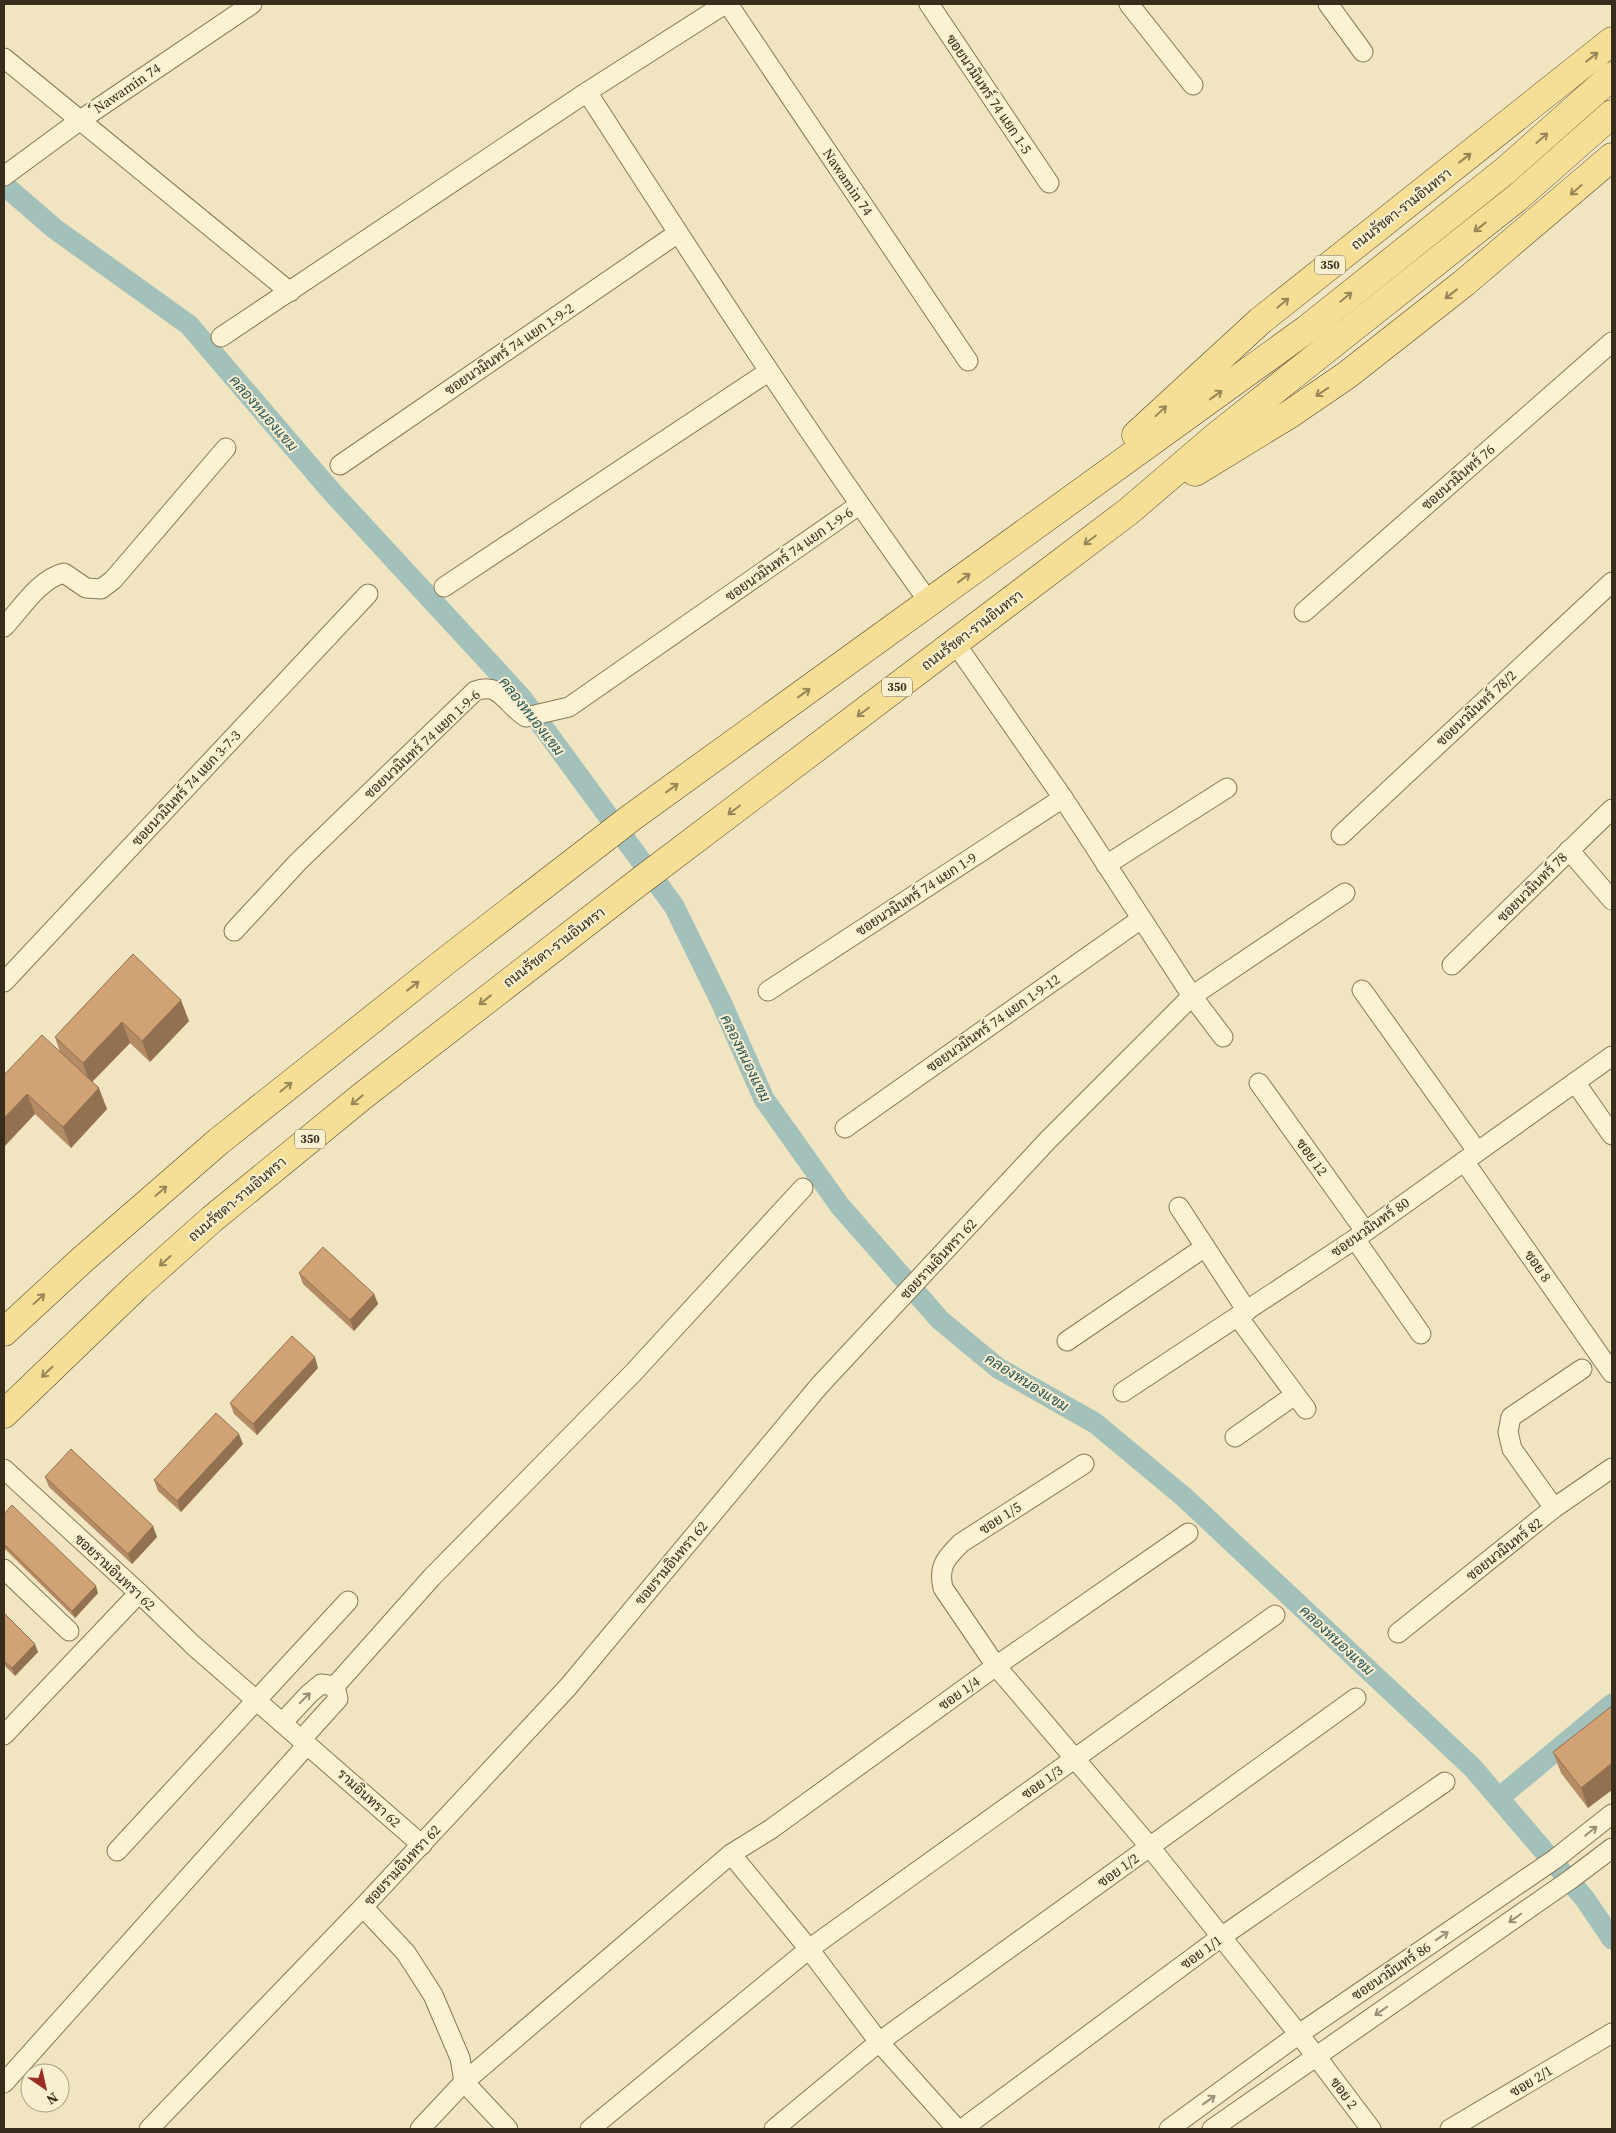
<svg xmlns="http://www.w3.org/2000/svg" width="1616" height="2133" font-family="'Source Serif 4',Sarabun,serif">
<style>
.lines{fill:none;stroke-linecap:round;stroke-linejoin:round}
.canal{stroke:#a3c1bb;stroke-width:21}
.street-casing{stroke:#897657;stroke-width:21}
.primary-casing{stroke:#57432c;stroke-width:29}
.street{stroke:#faf2d3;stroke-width:19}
.primary{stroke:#f5df95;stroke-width:28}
.wall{fill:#b38b64}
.shaded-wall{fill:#927151}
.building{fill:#d0a274;stroke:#927151}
.oneway{stroke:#968658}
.oneway2{stroke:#998f78}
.labels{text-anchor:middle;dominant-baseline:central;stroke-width:4;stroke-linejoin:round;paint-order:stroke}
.shield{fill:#f7efcf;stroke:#716652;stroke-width:1}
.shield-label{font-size:12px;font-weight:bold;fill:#382c1c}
.street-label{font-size:14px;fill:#382c1c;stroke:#f7efcf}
.water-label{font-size:15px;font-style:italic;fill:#2b5859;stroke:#f7efcf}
</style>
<rect width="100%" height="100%" fill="#f0e5c0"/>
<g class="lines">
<g class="canal">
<path d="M4,185l51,44 134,96 142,166 190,206 153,209 48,98 42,95 76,107 100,114 58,48 97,55 89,74 289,271 112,131 27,40"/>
<path d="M1500,1797l112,-93"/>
</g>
<defs>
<g id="street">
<path d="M728,4l240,357"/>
<path d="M929,4l120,179"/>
<path d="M1129,4l64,81"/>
<path d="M1328,4l35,48"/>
<path d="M4,58l286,234"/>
<path d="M587,92c111,172 222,344 342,510"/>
<path d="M4,176l75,-55 173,-117"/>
<path d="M221,337l366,-245 138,-88"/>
<path d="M340,465l338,-232"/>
<path d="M444,587l324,-215"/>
<path d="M1304,612l308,-270"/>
<path d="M4,627c17,-18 35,-48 60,-54l22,15 15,1 12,-9 113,-132"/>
<path d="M955,643l108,155 129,198 31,41"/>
<path d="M1341,835l271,-253"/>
<path d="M1569,850l43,50"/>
<path d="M1106,865l121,-77"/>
<path d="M234,931l64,-69 177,-171c25,-10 31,14 51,26l43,-10 290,-202"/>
<path d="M1452,965l160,-156"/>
<path d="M4,982l364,-388"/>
<path d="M1362,990l115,161"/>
<path d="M768,991l295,-193"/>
<path d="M1575,1082l37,53"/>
<path d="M1259,1083l106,148"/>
<path d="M845,1128l296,-209"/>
<path d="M1464,1161l148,212"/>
<path d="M1179,1207l68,104"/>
<path d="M1355,1239l66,95"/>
<path d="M1238,1317l68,92"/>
<path d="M1067,1341l138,-94"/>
<path d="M1123,1392l232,-153 257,-183"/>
<path d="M1235,1437l60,-42"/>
<path d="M1084,1464l-123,79c-15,15 -23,23 -18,45l53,78 154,181 166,209 55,73"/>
<path d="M4,1469l135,124 55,53 228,199"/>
<path d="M1554,1508l-42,-59 -4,-17 3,-15 71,-48"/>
<path d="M4,1569l65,62"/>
<path d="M1398,1633l156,-125 58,-40"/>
<path d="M335,1686l97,-109 201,-204 170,-185"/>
<path d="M282,1723l27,-29 12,-10 14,2"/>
<path d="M4,1735l135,-142"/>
<path d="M301,1740l37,-41 -3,-13"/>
<path d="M117,1851l231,-250"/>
<path d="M731,1854l78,95 70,93 78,87"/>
<path d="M363,1907l43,46 27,42 27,63 4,24 44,47"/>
<path d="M4,2083l303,-338"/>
<path d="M149,2129l214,-222 205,-220 251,-301 229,-246 144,-144 153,-103"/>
<path d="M420,2129l44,-47 267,-228 40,-25 225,-163 192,-133"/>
<path d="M590,2129l219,-180 466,-334"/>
<path d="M774,2129l105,-87 477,-344"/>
<path d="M962,2129l259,-192 224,-155"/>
<path d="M1169,2129l130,-95 256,-175 57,-45"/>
<path d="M1212,2129l359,-250 41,-31"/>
<path d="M1450,2129l162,-96"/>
</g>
<g id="primary">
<path d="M1136,435l124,-114 352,-280"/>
<path d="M1195,472l95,-58 57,-39 117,-92 148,-126"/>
<path d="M4,1332l78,-72 137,-119 228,-181 185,-143 675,-488 199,-159 106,-94"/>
<path d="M4,1414l133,-128 75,-67 153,-125 270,-209 494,-374 90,-77 299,-237 94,-83"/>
</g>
</defs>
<use href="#street" class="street-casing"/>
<use href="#primary" class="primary-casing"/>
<use href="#street" class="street"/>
<use href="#primary" class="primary"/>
</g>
<g class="wall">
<path d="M133,954l56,67 -39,41 -20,-19 -38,39 15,27 -36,39 -36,-34 -29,-41 54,-21 -5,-15z"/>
<path d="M299,1273l75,21 4,10 -24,27 -51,-47z"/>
<path d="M318,1368l-61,67 -23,-21 -4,-11z"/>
<path d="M243,1444l-62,68 -23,-21 -4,-11z"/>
<path d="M45,1477l112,60 -25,27 -83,-77z"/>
<path d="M4,1514l94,79 -23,25 -71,-70z"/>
<path d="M4,1613l34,39 -23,24 -11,-11z"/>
<path d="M1612,1706l-24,102 -27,-35 -8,-21z"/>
</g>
<g class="shaded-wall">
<path d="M181,1000l8,21 -39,41 -8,-21z"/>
<path d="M122,1022l8,21 -40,41 -7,-21z"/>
<path d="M99,1088l8,21 -36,39 -8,-21z"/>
<path d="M27,1094l8,20 -31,33v-29z"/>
<path d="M374,1294l4,10 -24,27 -4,-11z"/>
<path d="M315,1357l3,11 -61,67 -4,-11z"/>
<path d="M239,1434l4,10 -62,68 -4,-11z"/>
<path d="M153,1526l4,11 -25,27 -4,-10z"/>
<path d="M96,1586l2,7 -23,25 -3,-7z"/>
<path d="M35,1644l3,8 -23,24 -3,-8z"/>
<path d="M1612,1763v27l-24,18 -7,-20z"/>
</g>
<g class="building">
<path d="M133,954l48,46 -39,41 -20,-19 -39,41 -28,-26z"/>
<path d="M42,1035l57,53 -36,39 -36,-33 -23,24v-43z"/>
<path d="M323,1247l51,47 -24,26 -51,-47z"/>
<path d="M292,1336l23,21 -62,67 -23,-21z"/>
<path d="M216,1413l23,21 -62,67 -23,-21z"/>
<path d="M71,1449l82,77 -25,28 -83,-77z"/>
<path d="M12,1505l84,81 -24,25 -68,-67v-30z"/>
<path d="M4,1613l31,31 -23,24 -8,-7z"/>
<path d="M1612,1706v57l-31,25 -28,-36z"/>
</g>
<defs><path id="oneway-shaft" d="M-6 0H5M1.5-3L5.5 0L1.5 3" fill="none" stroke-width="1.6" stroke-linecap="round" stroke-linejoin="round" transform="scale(1.25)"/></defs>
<g class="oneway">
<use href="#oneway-shaft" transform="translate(1592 57) rotate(-38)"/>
<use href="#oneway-shaft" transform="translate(1542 138) rotate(-41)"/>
<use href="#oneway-shaft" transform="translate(1465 158) rotate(-38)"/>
<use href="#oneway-shaft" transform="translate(1576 190) rotate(139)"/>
<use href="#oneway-shaft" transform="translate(1480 227) rotate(142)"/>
<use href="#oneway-shaft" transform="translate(1451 294) rotate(142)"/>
<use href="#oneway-shaft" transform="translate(1346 297) rotate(-39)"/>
<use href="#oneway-shaft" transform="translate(1283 303) rotate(-39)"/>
<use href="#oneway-shaft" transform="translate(1322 392) rotate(146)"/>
<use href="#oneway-shaft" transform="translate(1216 395) rotate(-36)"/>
<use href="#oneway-shaft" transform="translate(1161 411) rotate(-43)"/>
<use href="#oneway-shaft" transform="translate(1090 540) rotate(143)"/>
<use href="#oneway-shaft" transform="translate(964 578) rotate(-36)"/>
<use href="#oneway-shaft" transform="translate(804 693) rotate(-36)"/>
<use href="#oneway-shaft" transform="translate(863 712) rotate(143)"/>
<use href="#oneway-shaft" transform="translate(672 788) rotate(-36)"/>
<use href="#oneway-shaft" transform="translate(734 810) rotate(143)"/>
<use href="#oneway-shaft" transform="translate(413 986) rotate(-38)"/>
<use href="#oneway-shaft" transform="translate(485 1000) rotate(142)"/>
<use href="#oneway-shaft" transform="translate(286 1087) rotate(-39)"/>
<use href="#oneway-shaft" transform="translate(357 1100) rotate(141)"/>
<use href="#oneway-shaft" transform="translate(161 1191) rotate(-41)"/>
<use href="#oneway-shaft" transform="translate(165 1261) rotate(138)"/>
<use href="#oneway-shaft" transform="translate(39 1299) rotate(-43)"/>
<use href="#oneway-shaft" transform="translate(47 1372) rotate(136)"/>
</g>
<g class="oneway2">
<use href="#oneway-shaft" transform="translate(305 1698) rotate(-45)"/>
<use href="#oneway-shaft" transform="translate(1591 1831) rotate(-39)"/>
<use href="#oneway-shaft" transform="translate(1515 1918) rotate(145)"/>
<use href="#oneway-shaft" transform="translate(1442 1936) rotate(-34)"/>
<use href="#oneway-shaft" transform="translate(1381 2011) rotate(145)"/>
<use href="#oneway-shaft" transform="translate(1209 2100) rotate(-36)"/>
</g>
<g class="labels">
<g class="shield">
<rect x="1315" y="255.5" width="30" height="19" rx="4"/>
<rect x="882" y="677.5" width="30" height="19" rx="4"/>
<rect x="295" y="1129.5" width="30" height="19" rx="4"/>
</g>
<g class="shield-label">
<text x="1330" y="265">350</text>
<text x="897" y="687">350</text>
<text x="310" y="1139">350</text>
</g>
<g class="street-label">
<text transform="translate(127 88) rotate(-34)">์Nawamin 74</text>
<text transform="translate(989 94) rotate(56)">ซอยนวมินทร์ 74 แยก 1-5</text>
<text transform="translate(848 182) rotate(56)">Nawamin 74</text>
<text transform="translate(1401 209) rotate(-38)">ถนนรัชดา-รามอินทรา</text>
<text transform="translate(509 349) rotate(-34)">ซอยนวมินทร์ 74 แยก 1-9-2</text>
<text transform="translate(1458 477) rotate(-41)">ซอยนวมินทร์ 76</text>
<text transform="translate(789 554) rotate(-35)">ซอยนวมินทร์ 74 แยก 1-9-6</text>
<text transform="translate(972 630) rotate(-37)">ถนนรัชดา-รามอินทรา</text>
<text transform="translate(1476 708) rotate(-43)">ซอยนวมินทร์ 78/2</text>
<text transform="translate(422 744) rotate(-43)">ซอยนวมินทร์ 74 แยก 1-9-6</text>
<text transform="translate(186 788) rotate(-47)">ซอยนวมินทร์ 74 แยก 3-7-3</text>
<text transform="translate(1532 887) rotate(-45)">ซอยนวมินทร์ 78</text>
<text transform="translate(916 894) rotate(-33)">ซอยนวมินทร์ 74 แยก 1-9</text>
<text transform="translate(554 947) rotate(-37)">ถนนรัชดา-รามอินทรา</text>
<text transform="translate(993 1023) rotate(-35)">ซอยนวมินทร์ 74 แยก 1-9-12</text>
<text transform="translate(1312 1157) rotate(54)">ซอย 12</text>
<text transform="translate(237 1199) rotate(-40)">ถนนรัชดา-รามอินทรา</text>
<text transform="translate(1370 1227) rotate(-35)">ซอยนวมินทร์ 80</text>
<text transform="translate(938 1259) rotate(-47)">ซอยรามอินทรา 62</text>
<text transform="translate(1538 1266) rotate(55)">ซอย 8</text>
<text transform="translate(1000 1518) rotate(-33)">ซอย 1/5</text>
<text transform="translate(1504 1549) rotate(-38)">ซอยนวมินทร์ 82</text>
<text transform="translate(671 1563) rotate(-50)">ซอยรามอินทรา 62</text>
<text transform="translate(115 1572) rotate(43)">ซอยรามอินทรา 62</text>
<text transform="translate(959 1693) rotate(-36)">ซอย 1/4</text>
<text transform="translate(1042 1782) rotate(-36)">ซอย 1/3</text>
<text transform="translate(369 1798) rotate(42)">รามอินทรา 62</text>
<text transform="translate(402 1865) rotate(-47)">ซอยรามอินทรา 62</text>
<text transform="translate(1118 1870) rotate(-36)">ซอย 1/2</text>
<text transform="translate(1201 1952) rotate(-36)">ซอย 1/1</text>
<text transform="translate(1391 1971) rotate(-34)">ซอยนวมินทร์ 86</text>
<text transform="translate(1531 2081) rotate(-31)">ซอย 2/1</text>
<text transform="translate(1344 2093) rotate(53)">ซอย 2</text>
</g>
<g class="water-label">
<text transform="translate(264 413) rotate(49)">คลองหนองแขม</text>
<text transform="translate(532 716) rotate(52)">คลองหนองแขม</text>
<text transform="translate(746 1058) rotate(64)">คลองหนองแขม</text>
<text transform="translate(1027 1382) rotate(32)">คลองหนองแขม</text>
<text transform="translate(1337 1640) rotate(43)">คลองหนองแขม</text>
</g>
</g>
<rect width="1616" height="2133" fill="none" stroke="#382c1c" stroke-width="10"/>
<g transform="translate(45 2088) rotate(146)"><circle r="24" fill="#f7efcf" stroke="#aba187"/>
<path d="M0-4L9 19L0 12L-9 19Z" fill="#9b2d24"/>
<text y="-8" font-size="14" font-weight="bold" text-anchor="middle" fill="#382c1c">N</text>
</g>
</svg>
